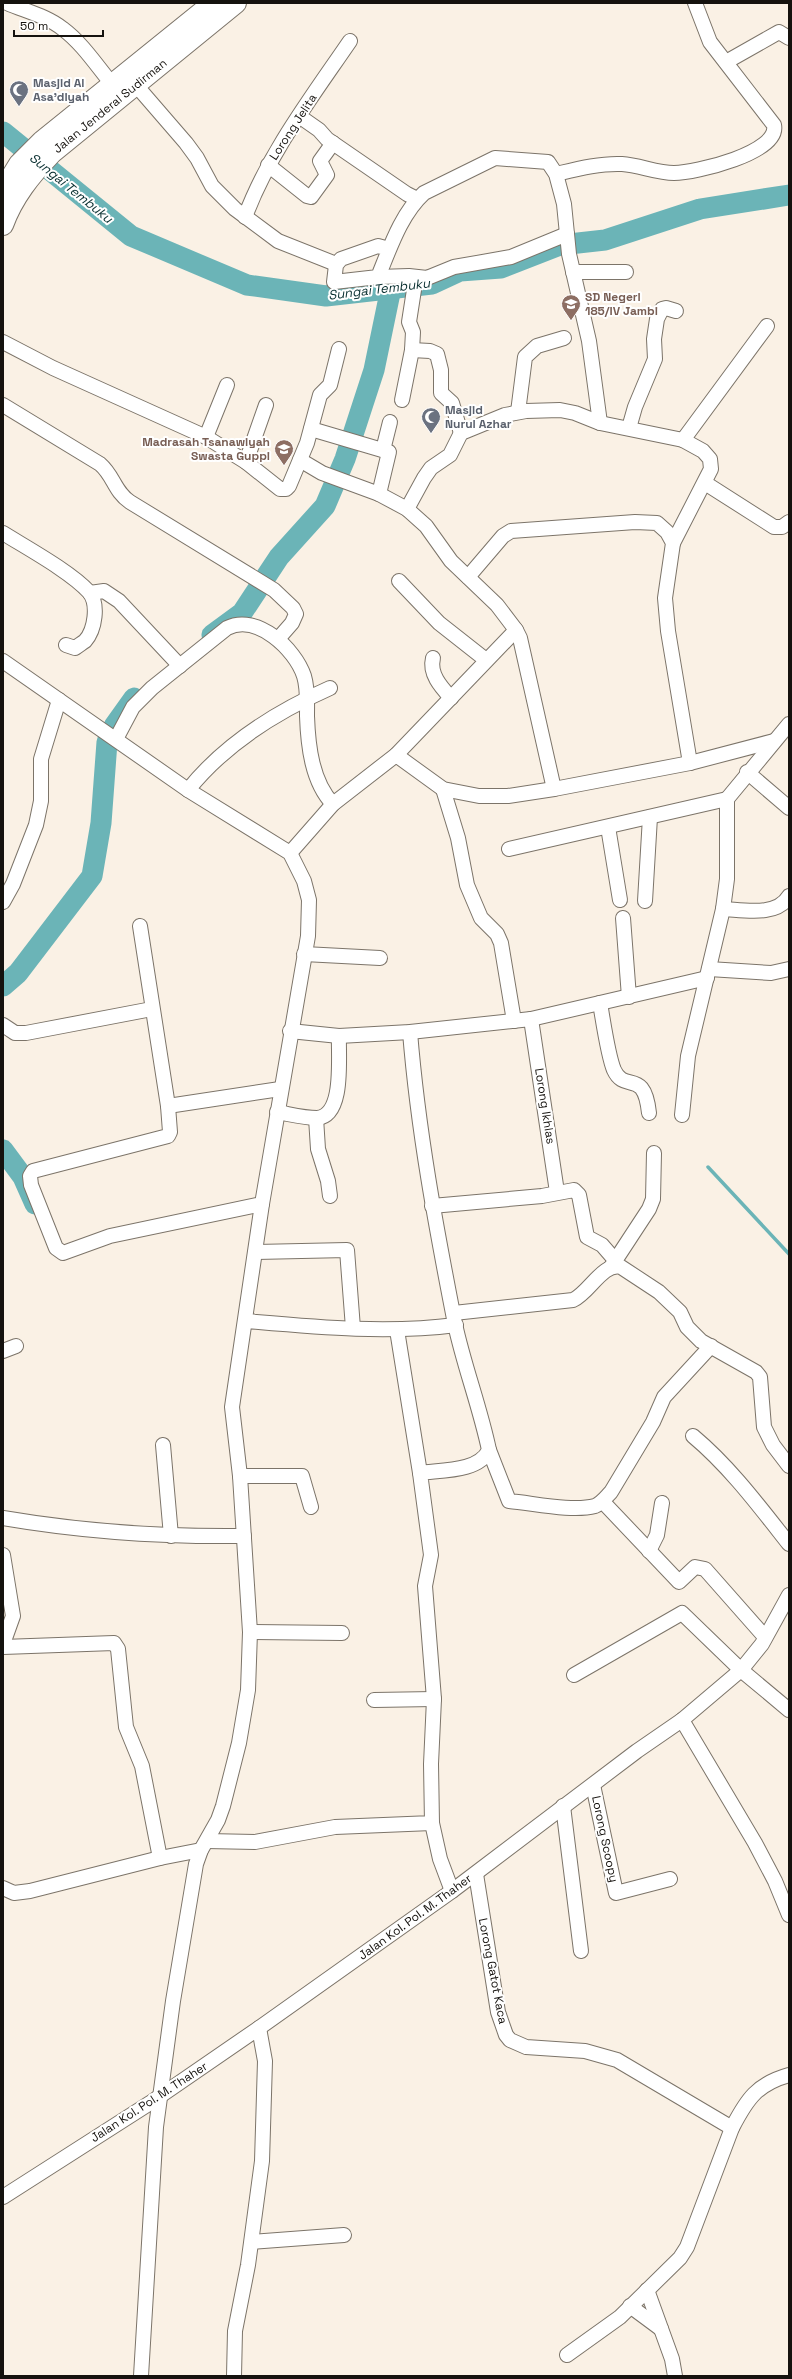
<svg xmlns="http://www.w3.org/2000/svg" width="792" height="2379" font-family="'Space Grotesk',sans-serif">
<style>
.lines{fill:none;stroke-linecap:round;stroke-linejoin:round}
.stream{stroke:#6bb4b7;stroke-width:3.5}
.river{stroke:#6bb4b7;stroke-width:21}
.minor-casing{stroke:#7c7469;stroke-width:16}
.highway-casing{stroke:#7c7469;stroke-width:22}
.minor{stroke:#fff;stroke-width:14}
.highway{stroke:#fff;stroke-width:20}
.labels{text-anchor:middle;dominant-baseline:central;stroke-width:4;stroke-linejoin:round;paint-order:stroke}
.worship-label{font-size:12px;font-weight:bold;fill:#5b616d;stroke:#fff;text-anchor:start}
.street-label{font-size:12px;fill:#15120e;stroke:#fff}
.education-label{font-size:12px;font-weight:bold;fill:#785e54;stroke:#fff;text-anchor:start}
.water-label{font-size:13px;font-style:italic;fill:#092f30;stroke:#fff}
</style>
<rect width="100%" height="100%" fill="#faf1e5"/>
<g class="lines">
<path class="stream" d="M708,1167l81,87"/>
<g class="river">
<path d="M3,132l128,104 116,49 79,11 106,-12 28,-13 41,-3 59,-23 45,-5 95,-31 89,-14"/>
<path d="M212,635l30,-22 37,-56 46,-51 20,-47 29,-89 17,-82"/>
<path d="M114,726l20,-28"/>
<path d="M3,986l15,-13 74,-97 9,-53 6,-81"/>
<path d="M3,1150l20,27 12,27"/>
</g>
<defs>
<g id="minor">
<path d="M7,3c18,8 40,13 56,26 19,14 34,37 49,55"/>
<path d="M726,62l53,-30 10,6"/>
<path d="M135,84l51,59 11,15 15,28 23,23 43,32 58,23"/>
<path d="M299,116l20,14 8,9 80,55 10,5"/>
<path d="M268,165l39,31 4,1 16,-22 -7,-14 13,-18"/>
<path d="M556,174c21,-5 44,-11 66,-10 17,1 35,9 52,9 21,0 106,-20 100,-48l-64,-83 -15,-39"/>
<path d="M245,217c24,-64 66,-119 105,-176"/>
<path d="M389,249l-11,-3 -37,13 -5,6 -2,17 44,-5c12,-29 23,-63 46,-84l71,-35 53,4 8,12 8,30 5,50 20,87 11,82"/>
<path d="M573,272h53"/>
<path d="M378,277l31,-1 18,2 27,-11 57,-10 56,-23"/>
<path d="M3,342l50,26 153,69 40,25 20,-57"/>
<path d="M412,350l18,1 7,3 4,16v23l11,10 9,30"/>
<path d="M402,400l10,-50 1,-18 -4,-10 7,-45"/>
<path d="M3,405l97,59c14,12 14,27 30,38l144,88 19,18 3,6 -4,9 -14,16"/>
<path d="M518,412l7,-55 12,-11 27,-8"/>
<path d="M629,428l6,-21 20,-48 -1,-20 3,-20 5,-10 4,-1 10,3"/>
<path d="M311,429l78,23 -10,42"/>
<path d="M206,437l21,-52"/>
<path d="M683,440l84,-114"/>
<path d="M383,450l7,-28"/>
<path d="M300,460l22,13 57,21 28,15 19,17 25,35 46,44 19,25 -120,125"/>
<path d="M246,462l34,27h6l3,-3 18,-43 13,-48 10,-10 9,-36"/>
<path d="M705,483l69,44h8l7,-5"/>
<path d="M407,509l17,-31 7,-10 19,-13 11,-22 44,-18 21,-4 34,-1 15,3 25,10 83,17 20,11 7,8 1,10 -38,74"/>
<path d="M3,533c24,15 68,39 86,59 10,12 6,38 -4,49 -3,2 -7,5 -10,7l-9,-3"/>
<path d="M468,577l35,-41 8,-5 124,-9 22,1 10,9 6,11 -8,55 3,33 22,132"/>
<path d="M399,581l40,42 47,37"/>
<path d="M90,593l14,-2 15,10 61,65"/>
<path d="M516,630l4,8 34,151"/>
<path d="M433,658c-4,16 8,29 18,40"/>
<path d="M3,661l185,129 102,63 14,28 5,19 -1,36 -46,268 -30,203 8,69 10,156 -2,58 -9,53 -16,63 -5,14 -17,30 -5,14 -23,137 -17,126 -15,249"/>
<path d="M116,739l17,-32 19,-19 75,-60c30,-15 68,21 77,48 4,13 3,27 3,40 1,30 5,66 26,88"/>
<path d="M747,772l42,36"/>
<path d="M443,789l15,49 9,47 14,33 16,16 4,9 13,78"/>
<path d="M188,790c36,-45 90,-79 142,-102"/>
<path d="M608,827l12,73"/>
<path d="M509,849l218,-50"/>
<path d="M290,853l43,-49 63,-49 47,34 36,7h29l46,-7 136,-26 84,-22"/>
<path d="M645,901l5,-84"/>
<path d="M3,902l10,-18 23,-59 5,-24v-42l18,-59"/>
<path d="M723,909c21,1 54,8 66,-13"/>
<path d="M623,918l6,79"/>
<path d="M140,926l28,180 2,26 -2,4 -135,35 -3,5 1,9 25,63 7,5 47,-17 152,-32"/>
<path d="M304,954l76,4"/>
<path d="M709,969l62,4 18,-4"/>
<path d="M600,1003c3,17 8,53 14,67 11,24 30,-3 35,43"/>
<path d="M531,1019l26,173"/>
<path d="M3,1025l12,8h11l126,-24"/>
<path d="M290,1031l49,5 71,-4 121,-13 176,-41"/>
<path d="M168,1106l112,-17"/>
<path d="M277,1112c12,2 27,6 40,6 28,-2 21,-62 22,-82"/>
<path d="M682,1115l6,-59 35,-147 4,-30v-80l62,-75"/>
<path d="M316,1118l2,31 10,32 2,15"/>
<path d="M432,1206l110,-10 32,-6 5,5 8,42 15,8 13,15"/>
<path d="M256,1252l91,-2 6,78"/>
<path d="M611,1267l38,-58 4,-10 1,-46"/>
<path d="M454,1313l119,-13c16,-7 30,-38 48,-33l38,25 21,20 7,15 14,14 55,31 4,5 4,50 9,18 16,21"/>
<path d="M246,1321c69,6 140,13 210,4"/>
<path d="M397,1330l23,143"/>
<path d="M3,1351l13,-5"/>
<path d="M693,1436c37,31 66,70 96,108"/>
<path d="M163,1445l8,91"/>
<path d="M489,1450l20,51c24,2 63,11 86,5 7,-3 11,-9 16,-14l42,-70 11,-25 47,-51"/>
<path d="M240,1476h62l9,31"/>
<path d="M603,1502l76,80 16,-15 10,2 60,68"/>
<path d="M3,1518c82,14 159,19 241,18"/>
<path d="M649,1551l8,-16 5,-32"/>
<path d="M3,1555l10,61 -10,28"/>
<path d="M250,1632l92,1"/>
<path d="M3,1647l111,-4 4,6 8,78 16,39 18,92"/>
<path d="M574,1675l108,-62 59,57 48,40"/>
<path d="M374,1700l60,-1"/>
<path d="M682,1720l73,123 20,38 14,34"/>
<path d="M593,1785l23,108 54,-14"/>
<path d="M563,1806l18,145"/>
<path d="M432,1823l8,36 12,32"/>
<path d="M207,1841l48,1 80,-15 97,-4 -1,-59 3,-65 -9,-113 6,-31 -11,-82c21,-3 59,-1 69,-23 -9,-43 -25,-84 -34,-126 -19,-97 -37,-193 -45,-292"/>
<path d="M476,1874l22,138 8,23 4,5 16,7 59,4 32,9 115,68"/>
<path d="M3,1888l11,5 16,-2 130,-33 41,-8"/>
<path d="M3,2197l147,-94 109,-75 193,-137 185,-140 45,-31 59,-50 21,-26 27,-49"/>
<path d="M252,2242l92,-7"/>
<path d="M647,2290l25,69 3,17"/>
<path d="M630,2306l31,23"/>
<path d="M567,2355l53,-38 60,-59 7,-11 45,-119c15,-29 25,-44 57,-53"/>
<path d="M234,2376l1,-45 13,-66 14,-104 3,-100 -6,-33"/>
</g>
<g id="highway">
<path d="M3,190l16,-26 23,-23 171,-138"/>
<path d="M3,225c10,-28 28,-50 49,-72l184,-150"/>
</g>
</defs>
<use href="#minor" class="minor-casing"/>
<use href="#highway" class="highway-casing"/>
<use href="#minor" class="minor"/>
<use href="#highway" class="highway"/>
</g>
<defs>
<symbol id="mosque-pin" viewBox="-11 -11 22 30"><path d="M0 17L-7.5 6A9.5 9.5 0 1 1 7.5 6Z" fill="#6b7280" stroke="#fff"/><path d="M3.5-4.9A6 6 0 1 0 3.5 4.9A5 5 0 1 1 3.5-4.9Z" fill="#fff"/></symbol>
<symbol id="school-pin" viewBox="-11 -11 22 30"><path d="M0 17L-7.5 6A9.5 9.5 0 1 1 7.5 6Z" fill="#8d6e63" stroke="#fff"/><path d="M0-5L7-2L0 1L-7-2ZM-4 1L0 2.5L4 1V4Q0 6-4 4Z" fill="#fff"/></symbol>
</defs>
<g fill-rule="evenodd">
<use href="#mosque-pin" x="8" y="79" width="22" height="30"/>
<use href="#school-pin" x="560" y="293" width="22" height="30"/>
<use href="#mosque-pin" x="420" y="406" width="22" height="30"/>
<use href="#school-pin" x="273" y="438" width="22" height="30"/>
</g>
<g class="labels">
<g class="worship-label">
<text x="33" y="83">Masjid Al<tspan x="33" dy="14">Asa'diyah</tspan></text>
<text x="445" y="410">Masjid<tspan x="445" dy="14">Nurul Azhar</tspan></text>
</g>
<g class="street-label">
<text transform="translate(110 106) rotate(-39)">Jalan Jenderal Sudirman</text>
<text transform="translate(293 127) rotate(-57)">Lorong Jelita</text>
<text transform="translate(545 1106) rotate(81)">Lorong Ikhlas</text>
<text transform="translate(605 1839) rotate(78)">Lorong Scoopy</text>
<text transform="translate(415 1917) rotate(-36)">Jalan Kol. Pol. M. Thaher</text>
<text transform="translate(493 1971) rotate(79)">Lorong Gatot Kaca</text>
<text transform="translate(149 2102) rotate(-33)">Jalan Kol. Pol. M. Thaher</text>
</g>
<g class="education-label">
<text x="585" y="297">SD Negeri<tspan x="585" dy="14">185/IV Jambi</tspan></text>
<text x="270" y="442" text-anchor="end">Madrasah Tsanawiyah<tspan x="270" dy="14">Swasta Guppi</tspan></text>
</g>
<g class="water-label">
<text transform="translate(71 188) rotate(39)">Sungai Tembuku</text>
<text transform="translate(379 289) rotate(-7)">Sungai Tembuku</text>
</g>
</g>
<rect width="792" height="2379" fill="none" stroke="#15120e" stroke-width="8"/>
<path d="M14 30v6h89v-6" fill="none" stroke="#15120e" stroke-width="2"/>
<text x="20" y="30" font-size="12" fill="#15120e" stroke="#ffffff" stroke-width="3" paint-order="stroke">50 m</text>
</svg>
